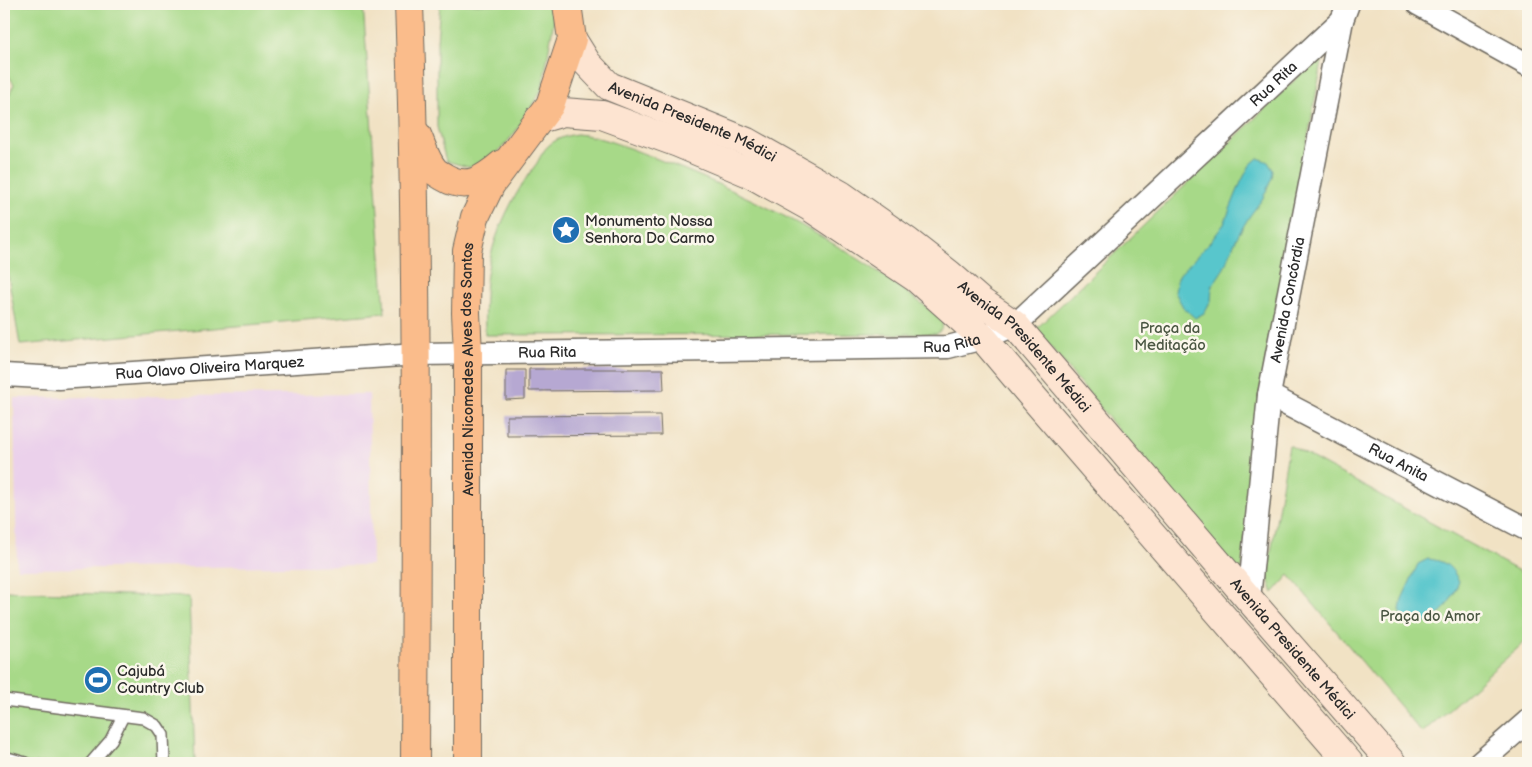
<svg xmlns="http://www.w3.org/2000/svg" width="1532" height="767" font-family="'Balsamiq Sans',sans-serif">
<style>
.built{fill:#ebd1eb}
.green{fill:#a7d988;stroke:#69825a}
.water{fill:#58c6cc;stroke:#42787c}
.building{fill:#b6a8d2}
.lines{fill:none;stroke-linecap:round;stroke-linejoin:round}
.service-casing{stroke:#706b61;stroke-width:14}
.minor-casing{stroke:#706b61;stroke-width:25}
.secondary-casing{stroke:#706b61;stroke-width:30}
.primary-casing{stroke:#706b61;stroke-width:30}
.service{stroke:#fff;stroke-width:11}
.minor{stroke:#fff;stroke-width:22}
.secondary{stroke:#fde4d1;stroke-width:28}
.primary{stroke:#fabc8b;stroke-width:28}
.labels{text-anchor:middle;dominant-baseline:central;stroke-width:5;stroke-linejoin:round;paint-order:stroke}
.street-label{font-size:15px;fill:#2b2b2b;stroke:#fbf7ec}
.poi-label{font-size:15px;fill:#2b2b2b;stroke:#fbf7ec;text-anchor:start}
.park-label{font-size:15px;fill:#4a5642;stroke:#fbf7ec}
</style>
<rect width="100%" height="100%" fill="#fbf7ec"/>
<filter id="ink" filterUnits="userSpaceOnUse"><feTurbulence type="fractalNoise" baseFrequency=".02" numOctaves="2"/><feDisplacementMap in="SourceGraphic" scale="10" xChannelSelector="R" yChannelSelector="G"/><feConvolveMatrix kernelMatrix="1 2 1 2 8 2 1 2 1" color-interpolation-filters="sRGB"/></filter>
<filter id="wash" filterUnits="userSpaceOnUse"><feTurbulence type="fractalNoise" baseFrequency=".0096" numOctaves="4" result="noise"/><feDisplacementMap in="SourceGraphic" scale="20" xChannelSelector="R" yChannelSelector="G"/><feGaussianBlur stdDeviation="1.12" result="paint"/><feColorMatrix in="noise" values="0 0 0 0 0 0 0 0 0 0 0 0 0 0 0 0 0 1.4 0 .05"/><feComposite in="paint" operator="in"/></filter>
<g filter="url(#wash)">
<rect width="100%" height="100%" fill="#f1e2c4"/>
<path class="built" d="M369,394l3,171 -355,4 -3,-171z"/>
<g class="green">
<path d="M4,4h359l22,309 -365,32 -16,-93v-146l10,-22 -10,-15z"/>
<path d="M440,4h112l3,10 -13,75 -28,45 -28,32 -18,1 -22,-6 -9,-34v-86z"/>
<path d="M1324,52l-64,339 -19,189 -205,-251z"/>
<path d="M577,134c24,2 60,17 83,26 65,25 127,55 187,92 34,20 65,44 96,68l-1,8 -5,6 -452,1c0,-12 -1,-25 0,-38 1,-47 22,-93 49,-130 4,-4 5,-9 8,-13 7,-13 21,-18 35,-20z"/>
<path d="M1289,445l239,131v63l-106,94 -133,-158 -16,18 -6,-17z"/>
<path d="M4,571h1v20l184,6 6,166h-191z"/>
</g>
<g class="water">
<path d="M1258,158l10,4 5,8 -1,8 -9,20 -14,19 -12,20 -13,31 -12,18 -1,15 -7,12 -9,5 -12,-11 -8,-15 3,-16 33,-35 13,-17 17,-42 9,-17z"/>
<path d="M1428,559c18,2 23,7 31,22 -5,17 -20,40 -39,43 -4,0 -11,-2 -16,-3l-4,-11 2,-11 16,-35z"/>
</g>
<g id="blocks">
<g class="building">
<path d="M529,369h134l1,21 -135,1z"/>
<path d="M506,370h19v29l-19,1z"/>
<path d="M660,415l1,20 -154,1v-20z"/>
</g>
</g>
</g>
<g filter="url(#ink)">
<use href="#blocks" fill-opacity="0" stroke="#706b61" stroke-width="1"/>
<g class="lines">
<defs>
<g id="service">
<path d="M4,700l139,18 14,8 6,9 1,28"/>
<path d="M4,757l21,6"/>
<path d="M91,763l20,-23 12,-24"/>
</g>
<g id="minor">
<path d="M1418,4l110,61"/>
<path id="s1" d="M4,375l55,3 358,-24 531,-7 35,-9 32,-13 327,-305"/>
<path id="s2" d="M1269,395l259,135"/>
<path id="s3" d="M1249,599l20,-204 73,-375 6,-16"/>
<path d="M1480,763l48,-42"/>
</g>
<g id="secondary">
<path id="s4" d="M572,39l15,24 22,23 138,56 94,53 67,47 41,32 31,27 35,24 234,274 143,164"/>
<path d="M539,119l24,-7 39,3 76,28 71,30 61,34 106,71 67,60 43,51 323,374"/>
</g>
<g id="primary">
<path d="M409,4c9,253 7,506 6,759"/>
<path d="M417,135c5,11 9,26 17,35 2,3 7,5 10,7 23,14 39,3 58,-13"/>
<path id="s5" d="M468,763v-410l-2,-40 1,-62 8,-34 16,-33 59,-79 22,-66 -5,-35"/>
</g>
</defs>
<use href="#service" class="service-casing"/>
<use href="#minor" class="minor-casing"/>
<use href="#secondary" class="secondary-casing"/>
<use href="#primary" class="primary-casing"/>
<use href="#service" class="service"/>
<use href="#minor" class="minor"/>
<use href="#secondary" class="secondary"/>
<use href="#primary" class="primary"/>
</g>
</g>
<defs>
<symbol id="sight-disc" viewBox="-11 -11 22 22"><circle r="9.5" fill="#1f6fb2" stroke="#fbf7ec"/><path d="M0-6L1.8-2.2L6-1.7L2.9 1.2L3.7 5.4L0 3.3L-3.7 5.4L-2.9 1.2L-6-1.7L-1.8-2.2Z" fill="#fff"/></symbol>
<symbol id="stadium-disc" viewBox="-11 -11 22 22"><circle r="9.5" fill="#1f6fb2" stroke="#fbf7ec"/><path d="M0-5a6.5 5 0 1 0 0 10a6.5 5 0 1 0 0-10ZM-3.5-1.8h7v3.6h-7Z" fill="#fff"/></symbol>
</defs>
<g fill-rule="evenodd">
<use href="#sight-disc" x="550" y="214" width="32" height="32"/>
<use href="#stadium-disc" x="82" y="664" width="32" height="32"/>
</g>
<g class="labels">
<g class="street-label">
<text stroke="none"><textPath href="#s1" startOffset="1369">Rua Rita</textPath></text>
<text stroke="none"><textPath href="#s4" startOffset="151">Avenida Presidente Médici</textPath></text>
<text stroke="none"><textPath href="#s3" startOffset="302">Avenida Concórdia</textPath></text>
<text stroke="none"><textPath href="#s1" startOffset="949">Rua Rita</textPath></text>
<text stroke="none"><textPath href="#s4" startOffset="556">Avenida Presidente Médici</textPath></text>
<text stroke="none"><textPath href="#s1" startOffset="544">Rua Rita</textPath></text>
<text stroke="none"><textPath href="#s1" startOffset="206">Rua Olavo Oliveira Marquez</textPath></text>
<text stroke="none"><textPath href="#s5" startOffset="394">Avenida Nicomedes Alves dos Santos</textPath></text>
<text stroke="none"><textPath href="#s2" startOffset="146">Rua Anita</textPath></text>
<text stroke="none"><textPath href="#s4" startOffset="961">Avenida Presidente Médici</textPath></text>
</g>
<g class="poi-label">
<text x="585" y="221">Monumento Nossa<tspan x="585" dy="17">Senhora Do Carmo</tspan></text>
<text x="117" y="671">Cajubá<tspan x="117" dy="17">Country Club</tspan></text>
</g>
<g class="park-label">
<text x="1170" y="328">Praça da<tspan x="1170" dy="17">Meditação</tspan></text>
<text x="1430" y="616">Praça do Amor</text>
</g>
</g>
<rect width="1532" height="767" fill="none" stroke="#fbf7ec" stroke-width="20"/>
</svg>
